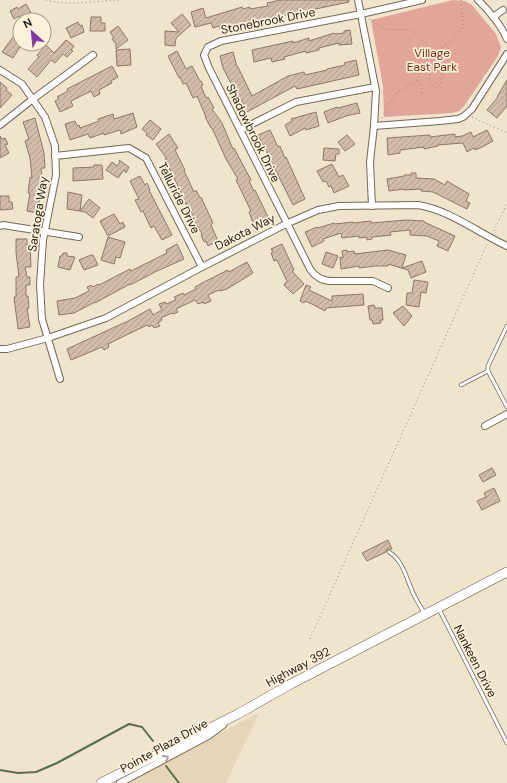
<svg xmlns="http://www.w3.org/2000/svg" width="507" height="783" font-family="'DM Sans',sans-serif">
<style>
.built{fill:#e6d6b9}
.park{fill:#e1a599}
.lines{fill:none;stroke-linecap:round;stroke-linejoin:round}
.stream{stroke:#596f4a;stroke-width:2}
.building{fill:url(#building-hatch);stroke:#8c786a}
.lane-casing{stroke:#736955;stroke-width:4.5}
.street-casing{stroke:#736955;stroke-width:8}
.secondary-casing{stroke:#736955;stroke-width:10}
.path{stroke:#8e8675;stroke-width:1;stroke-dasharray:1 3;stroke-linecap:butt}
.lane{stroke:#fff;stroke-width:3}
.street{stroke:#fff;stroke-width:6}
.secondary{stroke:#fff;stroke-width:9}
.oneway{stroke:#9b9995}
.labels{text-anchor:middle;dominant-baseline:central;stroke-width:3.5;stroke-linejoin:round;paint-order:stroke}
.street-label{font-size:12px;fill:#201c13;stroke:#fdf1da}
.park-label{font-size:12px;fill:#792c1f;stroke:#fdf1da}
</style>
<defs>
<pattern id="building-hatch" width="6" height="6" patternUnits="userSpaceOnUse"><rect width="6" height="6" fill="#d1bbab"/><path d="M-1 1l2-2M0 6l6-6M5 7l2-2" fill="none" stroke="#b3a092"/></pattern>
</defs>
<rect width="100%" height="100%" fill="#f0e4cd"/>
<path class="built" d="M259,713l-33,70h-104z"/>
<path class="park" d="M453,0l12,1 7,4 24,29 5,13 -3,9 -34,50 -5,5 -7,2 -68,4 -1,-31 -12,-66z"/>
<g class="lines">
<g class="stream">
<path d="M166,766l13,17"/>
<path d="M0,770l18,3 18,-1 21,-9 72,-39 13,3 11,14"/>
</g>
</g>
<g class="building">
<path d="M280,0h69v2l-129,27 -1,-3 -6,2 -2,-5 -16,4 -4,-15 12,-4 3,10 36,-11 1,2 7,-2v2l18,-3 -1,-3z"/>
<path d="M26,4l8,14 -4,2h-9l-2,-4 -5,3 -4,-8 7,-4 1,2z"/>
<path d="M182,14l9,11 -15,13 -1,8 -10,-1v-14l14,1 -8,-9z"/>
<path d="M91,17h10v6h4v8h-15z"/>
<path d="M78,22l2,4 2,-1 2,7 -13,6 -5,-10z"/>
<path d="M118,26l10,14 -12,9v-5l-4,-5 2,-1 -4,-6z"/>
<path d="M350,30l2,14 -13,1v-2l-20,5v2l-13,3v-2l-22,6 1,2 -13,3 -1,-4 -17,4 -2,-12 41,-9v2l16,-5v3l25,-8 1,1 9,-1v-2z"/>
<path d="M16,33l4,3v11l-7,11 -11,-6z"/>
<path d="M66,40l8,6 -3,4 2,1 -6,6 -4,-3 -8,9 -4,-3 -14,17 -9,-8 11,-12 -2,-2 9,-10 8,8z"/>
<path d="M130,49l1,16 -14,1 -1,-16z"/>
<path d="M177,51l9,18 6,-3 8,15h1l2,4 -2,1 5,12 2,-1 6,11 -2,1 10,14 11,26 1,-1 17,32 -2,1 5,10 1,-1 13,27 -15,6 -4,-11 2,-1 -15,-31 2,-1 -12,-20 -14,-31h-1l-6,-11h1l-9,-21 -4,2 -7,-15 -3,1 -3,-7 -1,1 -11,-22z"/>
<path d="M233,52l4,15h1l14,29 36,-20 16,-4 1,3 22,-5v-1l18,-4 -1,-2 12,-3 3,15 -62,14 -2,-3 -50,27 -2,-4 2,-1 -4,-9h-2l-16,-31 -3,-12z"/>
<path d="M112,66l6,11 -7,4 1,2 -13,7 1,4 -6,3 -3,-6 -20,10 2,5 -13,6 -5,-11 4,-2 -2,-2 11,-6 -1,-2z"/>
<path d="M507,80v26l-10,12 -10,-8 11,-13h-1z"/>
<path d="M0,82l7,6 -1,2 6,5 -12,13z"/>
<path d="M357,103l3,10 -14,3 -18,7 -4,-11 13,-5 1,1z"/>
<path d="M316,112l3,14 -13,4 -1,-2 -15,8 -5,-11 7,-4 -1,-2z"/>
<path d="M133,113l4,14 -16,7 -1,-4 -16,5v-2l-14,5 -2,-4 -18,6 -5,-16 10,-3 2,5 2,-1 1,3 19,-7 -1,-2 15,-5 1,5z"/>
<path d="M35,118l9,35 1,15h-4l1,10h1l-1,19h-2l-3,16 -10,-2 3,-18h-2l2,-16 2,1 -2,-20 -5,-17 4,-2 -6,-17z"/>
<path d="M150,120l11,9 -8,11 -7,-5 1,-2 -5,-4z"/>
<path d="M270,130l8,17 2,-1 5,12 1,-1 19,42 -12,6 -35,-70z"/>
<path d="M487,130l6,11 -11,6 -7,3 -1,-2 -7,4 -4,-9 -26,2 1,1 -14,3v-2l-24,3v3l-12,2 -1,-17 43,-3v2l25,-3v3l7,-1 9,-4 2,5z"/>
<path d="M169,134l9,14 -3,2 10,20 -1,1 4,8 6,13 2,-2 4,8 1,-1 12,26 -2,2 7,16 -10,5 -2,-5 -2,1 -3,-7 1,-1 -11,-18 2,-1 -11,-17 1,-1 -18,-38h2l-11,-15z"/>
<path d="M347,135l8,9 -10,7 -7,-9z"/>
<path d="M0,136l2,3 3,-1 3,6 -3,1 4,8 -9,5z"/>
<path d="M324,148l15,1v5h-3l-1,7 -12,-1z"/>
<path d="M119,160l10,7 -3,6 -2,-3 -6,8 -12,-8 6,-8 5,4 3,-4z"/>
<path d="M332,164l7,13 4,-2 6,11 -15,7 -3,-7 -2,1 -3,-6 -3,1 -6,-11z"/>
<path d="M94,165h8l1,14 -30,2v-13l21,-1z"/>
<path d="M411,173h5v5l18,1 11,6 2,-4 22,13 -3,7 4,2 -3,6 -34,-17 -12,-1v-2l-17,1v-1l-15,2 -2,-12 17,-3v-1h7z"/>
<path d="M140,176l5,9 2,-2 3,7h-1l23,45 -10,5 -8,-14 -3,2 -8,-17 -2,1 -6,-12 4,-1 -9,-18z"/>
<path d="M68,192l14,3 -2,16 -13,-2z"/>
<path d="M0,196h9v6h3l1,7 -13,1z"/>
<path d="M89,199l11,9 -7,10 -8,-6 -5,-1z"/>
<path d="M114,214l6,10 3,-2 2,5 -17,9 -8,-15z"/>
<path d="M406,220l18,1v1l31,14 -7,15 -11,-5 2,-5 -12,-5 -17,-1v-5l-20,2 1,3 -19,2v2l-5,1v-3l-8,1v-2l-17,2 -1,-5 -18,6 1,2 -12,6 -7,-15 12,-5 1,1 16,-5 1,1 18,-2v1l18,-2v2z"/>
<path d="M108,237l17,5 -5,16 -4,-1 -2,7 -13,-4z"/>
<path d="M16,239h11v6h3l1,22h-6l2,10h3v8h-4v11h2l1,12h-2l3,19 -12,2 -4,-32h2v-20h3l-3,-25z"/>
<path d="M177,244l7,15 -27,12 -27,14v-1l-35,19v-1l-21,11 -15,2 -2,-14 18,-3 14,-7 -2,-4 4,-2 2,2 5,-3 1,1 31,-16 1,2 36,-18 -1,-3z"/>
<path d="M282,244l12,26 -2,1 12,13 -11,10 -9,-9 3,-4 -10,-21 -3,1 -3,-8 2,-1 -2,-3z"/>
<path d="M347,250v2l7,-1 1,3 33,-4 18,5 -4,13 20,-7 4,11 -15,6 -3,-8 -20,-6v2h-13l-16,2v-2l-18,3 -1,-12 3,1 -1,-7z"/>
<path d="M326,252l12,4 -5,12 -11,-4z"/>
<path d="M63,253h4v3l8,1 -5,13 -12,-3 2,-11h2z"/>
<path d="M91,255h2l5,10 -14,5 -5,-10z"/>
<path d="M247,262l6,11 -26,16 -7,2 -1,-1 -11,5 3,6 -7,3 -1,-2 -5,2 -3,-4 -19,9 2,3 -5,2 -1,-1 -11,5 1,2 -4,3 2,3 -6,2 -2,-3 -3,2 -2,-2 -39,19 1,3 -5,3 -2,-3 -31,13 -4,-11 61,-28 22,-12 3,6 9,-5 -3,-6 6,-2 1,2 10,-4 -2,-3 9,-4 1,2 12,-6 -1,-2 9,-5 24,-12 1,2z"/>
<path d="M414,280l14,2 -2,11 -5,-1 -2,15 -13,-2 1,-12h5z"/>
<path d="M306,285l5,2 -2,3 23,11v-5l31,-2 1,11 -38,3 -1,3 -11,-6 -9,-4 -1,2 -4,-2z"/>
<path d="M374,305l1,3h7l1,12h-3l1,3 -8,1 -1,-4h-2l-2,-14z"/>
<path d="M403,306l9,10 -8,10 -11,-13z"/>
<path d="M492,468l4,7 -13,7 -4,-7z"/>
<path d="M494,488l6,13 -18,9 -5,-9 9,-4 -2,-4z"/>
<path d="M388,540l4,9h-5l-1,3 -19,9 -5,-8z"/>
</g>
<g class="lines">
<defs>
<g id="lane">
<path d="M507,326l-19,40v5l19,36"/>
<path d="M461,385l27,-14"/>
<path d="M389,552c13,8 16,22 22,36 3,9 9,17 13,25"/>
<path d="M439,609l68,134"/>
</g>
<g id="street">
<path d="M358,0l18,91 -2,35 -4,36 2,44"/>
<path d="M478,0c11,11 23,25 29,39"/>
<path d="M493,17l10,-7"/>
<path d="M0,70l22,14 23,33 10,29 1,29 -13,65 -3,45 2,34 18,60"/>
<path d="M0,125l33,-26 60,-44"/>
<path d="M374,126l66,-5 18,-2 5,-2 9,-8 35,-55"/>
<path d="M240,130l56,-28 79,-15"/>
<path d="M55,156l74,-8 17,10 56,109"/>
<path d="M0,226l3,-1 76,12"/>
<path d="M388,288l-15,-7h-44l-8,-2 -6,-4 -5,-6 -101,-201 -5,-13 4,-8 13,-6 140,-27 61,-14"/>
<path d="M0,349h7l41,-11 58,-20 96,-51 84,-43 32,-14 21,-4 79,-1c32,5 60,28 89,41"/>
<path d="M485,426l22,-12"/>
<path d="M120,783l88,-47 15,-11"/>
</g>
<path id="secondary" d="M101,783l137,-69 51,-29 218,-113"/>
</defs>
<use href="#lane" class="lane-casing"/>
<use href="#street" class="street-casing"/>
<use href="#secondary" class="secondary-casing"/>
<g class="path">
<path d="M46,0c24,6 50,1 74,0"/>
<path d="M369,19l14,9 8,2h17l8,3 10,11 2,7 -1,8 -10,21 -19,12 -8,10 -9,17"/>
<path d="M430,66c2,8 -5,18 6,22l4,-3 4,-14 -9,-7 -5,2 -3,-7c2,-1 6,-2 9,-4 3,-2 4,-6 8,-9 25,-17 19,-19 17,-46"/>
<path d="M418,81c3,3 5,8 4,13"/>
<path d="M472,117l35,16"/>
<path d="M494,231l13,-28"/>
<path d="M310,639l177,-395"/>
</g>
<use href="#lane" class="lane"/>
<use href="#street" class="street"/>
<use href="#secondary" class="secondary"/>
</g>
<defs><path id="oneway-chevron" d="M-2-3.5L2.5 0L-2 3.5" fill="none" stroke-width="1.6" stroke-linecap="round" stroke-linejoin="round"/></defs>
<use class="oneway" href="#oneway-chevron" transform="translate(166 758) rotate(-28)"/>
<g class="labels">
<g class="street-label">
<text transform="translate(268 21) rotate(-11)">Stonebrook Drive</text>
<text transform="translate(253 133) rotate(64)">Shadowbrook Drive</text>
<text transform="translate(179 198) rotate(63)">Telluride Drive</text>
<text transform="translate(38 214) rotate(-81)">Saratoga Way</text>
<text transform="translate(245 232) rotate(-27)">Dakota Way</text>
<text transform="translate(475 661) rotate(63)">Nankeen Drive</text>
<text transform="translate(298 667) rotate(-28)">Highway 392</text>
<text transform="translate(164 746) rotate(-29)">Pointe Plaza Drive</text>
</g>
<g class="park-label">
<text x="432" y="53">Village<tspan x="432" dy="14">East Park</tspan></text>
</g>
</g>
<g transform="translate(32 32) rotate(333)"><circle r="19" fill="#fdf1da" stroke="#a59c8a"/>
<path d="M0-3L7 15L0 10L-7 15Z" fill="#8235a5"/>
<text y="-6" font-size="11" font-weight="bold" text-anchor="middle" fill="#201c13">N</text>
</g>
</svg>
